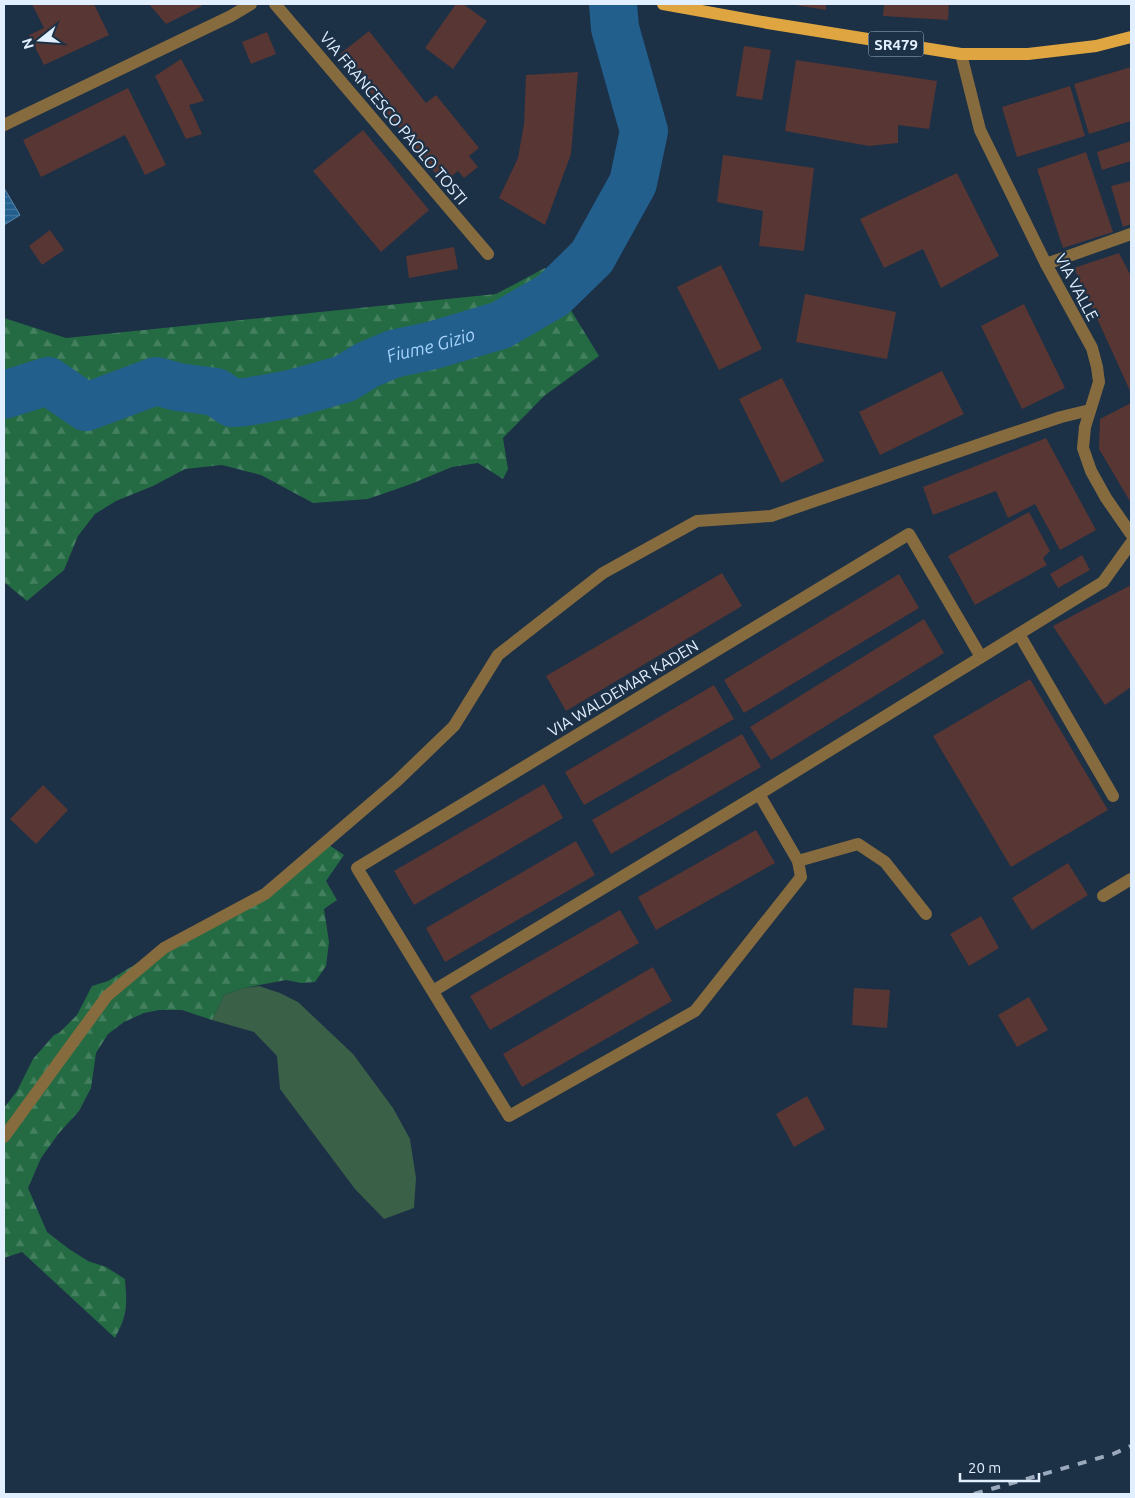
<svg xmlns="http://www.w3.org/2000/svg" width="1135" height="1498" font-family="Ubuntu,sans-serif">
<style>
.green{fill:#3a6048}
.forest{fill:url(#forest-firs)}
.water{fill:url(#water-rules);stroke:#5c8aaf}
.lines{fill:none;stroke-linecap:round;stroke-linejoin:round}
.river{stroke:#235f8d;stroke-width:48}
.building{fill:#573633}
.service{stroke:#866b3f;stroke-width:12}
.minor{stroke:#866b3f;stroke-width:12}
.primary{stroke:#dea540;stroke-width:12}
.rail{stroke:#9aa9bb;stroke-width:4;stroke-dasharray:9 9;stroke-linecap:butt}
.labels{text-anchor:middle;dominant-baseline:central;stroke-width:4.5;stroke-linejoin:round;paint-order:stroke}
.shield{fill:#1c3046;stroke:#a7b6c7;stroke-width:1}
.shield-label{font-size:15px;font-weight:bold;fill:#e2effe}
.street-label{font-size:16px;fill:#e2effe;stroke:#1c3046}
.water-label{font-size:18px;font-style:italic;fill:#a5d4fd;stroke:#1c3046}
</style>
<defs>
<pattern id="forest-firs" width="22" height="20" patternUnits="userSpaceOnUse" patternTransform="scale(1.25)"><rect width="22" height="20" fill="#246b43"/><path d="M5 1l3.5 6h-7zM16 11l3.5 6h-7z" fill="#44805f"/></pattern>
<pattern id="water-rules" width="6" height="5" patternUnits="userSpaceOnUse" patternTransform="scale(1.25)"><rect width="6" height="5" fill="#235f8d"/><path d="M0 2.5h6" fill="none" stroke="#43769e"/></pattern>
</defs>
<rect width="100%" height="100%" fill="#1c3046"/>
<path class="green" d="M259,986l21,7 18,9 55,52 40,54 17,31 6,39 -2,30 -30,11 -29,-30 -75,-100 -3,-33 -23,-24 -42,-12 12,-25 20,-7z"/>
<g class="forest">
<path d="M545,268l54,88 -55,40 -41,42 5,31 -5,10 -25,-16 -26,4 -41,17 -43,15 -55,4 -52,-28 -39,-10 -37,4 -32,17 -37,15 -21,13 -17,22 -14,34 -37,31 -23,-19v-264l62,20 430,-44z"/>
<path d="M329,845l15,10 -18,26 11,19 -13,9 5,33 -3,24 -11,16 -14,1 -15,-3 -42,8 -20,7 -12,25 -30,-10h-23l-15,3 -20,9 -16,12 -12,19 -5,35 -12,23 -20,22 -18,25 -13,30 19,44 22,17 19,12 18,6 19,12c2,27 3,34 -10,59l-93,-86 -18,6v-150l13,-17 16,-32 21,-24 5,-2 18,-18 15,-29 16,-5 36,-22 106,-54 40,-25z"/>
</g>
<path class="water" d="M4,188l16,27 -16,10z"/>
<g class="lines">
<path class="river" id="s1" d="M4,395l44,-14 38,26 70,-26 22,6 38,5 16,11 14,-1 44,-8 54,-15 23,-14 26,-11 41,-9 67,-20 52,-30 39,-38 41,-74 11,-52 -29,-103 -2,-24"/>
</g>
<g class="building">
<path d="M32,4h62l15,31 -65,30 -15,-30 15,-7z"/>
<path d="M149,4h51l2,2 -36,18z"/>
<path d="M456,4h7l24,17 -34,48 -28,-21z"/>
<path d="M795,4h31v6l-31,-5z"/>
<path d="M884,4h65l-1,16 -65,-4z"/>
<path d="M369,31l57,72 10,-8 43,53 -10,8 9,11 -14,11 -6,-7 -15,12 -103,-129z"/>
<path d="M267,32l9,22 -25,10 -9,-22z"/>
<path d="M744,46l27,4 -9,50 -26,-4z"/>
<path d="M181,59l23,42 -15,4 13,29 -16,5 -31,-63z"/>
<path d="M796,60l141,21 -8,48 -31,-4v18l-29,3 -84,-15z"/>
<path d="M1131,67v54l-42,13 -15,-50z"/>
<path d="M578,72l-7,82 -26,71 -46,-27 19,-40 6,-34 2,-49z"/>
<path d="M1070,86l15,50 -68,21 -15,-50z"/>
<path d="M128,88l38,77 -21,10 -20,-40 -84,42 -18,-37z"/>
<path d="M363,130l66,80 -48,42 -68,-81z"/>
<path d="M1131,141v20l-29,9 -5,-18z"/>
<path d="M1086,152l27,80 -50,16 -26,-79z"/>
<path d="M723,155l91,13 -10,83 -45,-5 4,-35 -46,-9z"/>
<path d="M957,173l42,83 -58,32 -18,-39 -39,19 -24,-49z"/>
<path d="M1131,181v43l-8,3 -12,-41z"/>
<path d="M50,230l14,20 -22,15 -13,-19z"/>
<path d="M454,247l4,22 -49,9 -3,-22z"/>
<path d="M1119,253l12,23v117l-57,-125z"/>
<path d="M721,265l41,84 -43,21 -42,-83z"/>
<path d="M805,294l91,18 -9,47 -91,-17z"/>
<path d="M1024,304l41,84 -43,21 -41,-83z"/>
<path d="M942,371l22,43 -84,41 -21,-43z"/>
<path d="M782,378l42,83 -43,22 -42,-84z"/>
<path d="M1131,403v100l-32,-54 1,-30z"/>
<path d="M1046,438l50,92 -36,20 -25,-46 -27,14 -12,-27 -63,24 -10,-28z"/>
<path d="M1029,512l21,39 -7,7 4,7 -72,40 -27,-49z"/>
<path d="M1082,555l8,15 -32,18 -8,-14z"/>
<path d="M722,573l20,33 -176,105 -20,-35z"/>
<path d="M899,574l20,34 -175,105 -20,-33z"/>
<path d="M1131,585v102l-26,18 -52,-79z"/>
<path d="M924,619l20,34 -173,107 -21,-33z"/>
<path d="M1030,679l78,131 -97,57 -78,-131z"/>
<path d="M714,685l20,34 -150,86 -19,-33z"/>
<path d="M742,734l19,33 -150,87 -19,-34z"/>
<path d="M544,784l19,34 -149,87 -20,-34z"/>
<path d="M43,785l25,25 -32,34 -26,-25z"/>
<path d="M756,830l19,33 -119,67 -18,-33z"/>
<path d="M576,841l19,34 -150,87 -19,-34z"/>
<path d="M1068,863l20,32 -56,35 -20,-32z"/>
<path d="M620,910l19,33 -149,87 -20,-34z"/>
<path d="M981,916l18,32 -30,18 -19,-32z"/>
<path d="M653,967l19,34 -150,86 -19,-33z"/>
<path d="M854,988l36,2 -3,38 -35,-3z"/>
<path d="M1029,997l19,33 -31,17 -19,-32z"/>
<path d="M807,1096l18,33 -31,18 -18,-33z"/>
</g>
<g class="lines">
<g class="service">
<path d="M1019,634l94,162"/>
<path d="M798,861l60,-17 27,18 41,52"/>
<path d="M4,1137l103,-141 57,-48 101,-54 132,-113 57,-55 44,-71 105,-82 94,-52 74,-5 227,-78 63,-21 29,-7"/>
</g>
<g class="minor">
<path d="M275,4l213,250"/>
<path d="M961,54l19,76 66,134 46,84 5,19 2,15 -14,45 -2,21 8,23 15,27 25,36"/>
<path d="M4,125l227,-109 20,-12"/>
<path d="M1046,264l85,-30"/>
<path d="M759,794l39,67 3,16 -106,134 -186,105 -152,-248 552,-334 72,123"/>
<path d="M1103,896l28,-17"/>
<path d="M433,991l326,-197 344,-212 28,-39"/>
</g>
<path class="primary" d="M663,4l105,19 193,31h67l68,-8 35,-9"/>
<path class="rail" d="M974,1494l139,-40 18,-8"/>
</g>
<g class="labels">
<rect class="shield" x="868.5" y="31.5" width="55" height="25" rx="4"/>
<g class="shield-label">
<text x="896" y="44">SR479</text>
</g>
<g class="street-label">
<text transform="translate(394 118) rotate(50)">VIA FRANCESCO PAOLO TOSTI</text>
<text transform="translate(1077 287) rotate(62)">VIA VALLE</text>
<text transform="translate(623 688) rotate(-31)">VIA WALDEMAR KADEN</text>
</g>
<g class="water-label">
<text stroke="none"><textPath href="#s1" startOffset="456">Fiume Gizio</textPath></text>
</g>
</g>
<rect width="1135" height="1498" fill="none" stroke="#e2effe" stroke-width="10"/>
<g transform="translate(40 40) rotate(253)" stroke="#1c3046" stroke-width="4" paint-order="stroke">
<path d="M0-4L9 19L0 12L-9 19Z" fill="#e2effe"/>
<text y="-8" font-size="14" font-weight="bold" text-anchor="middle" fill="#e2effe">N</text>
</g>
<path d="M960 1473v8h79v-8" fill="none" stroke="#e2effe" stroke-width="2.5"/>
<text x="968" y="1473" font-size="15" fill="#e2effe" stroke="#1c3046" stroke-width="4" paint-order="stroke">20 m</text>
</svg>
